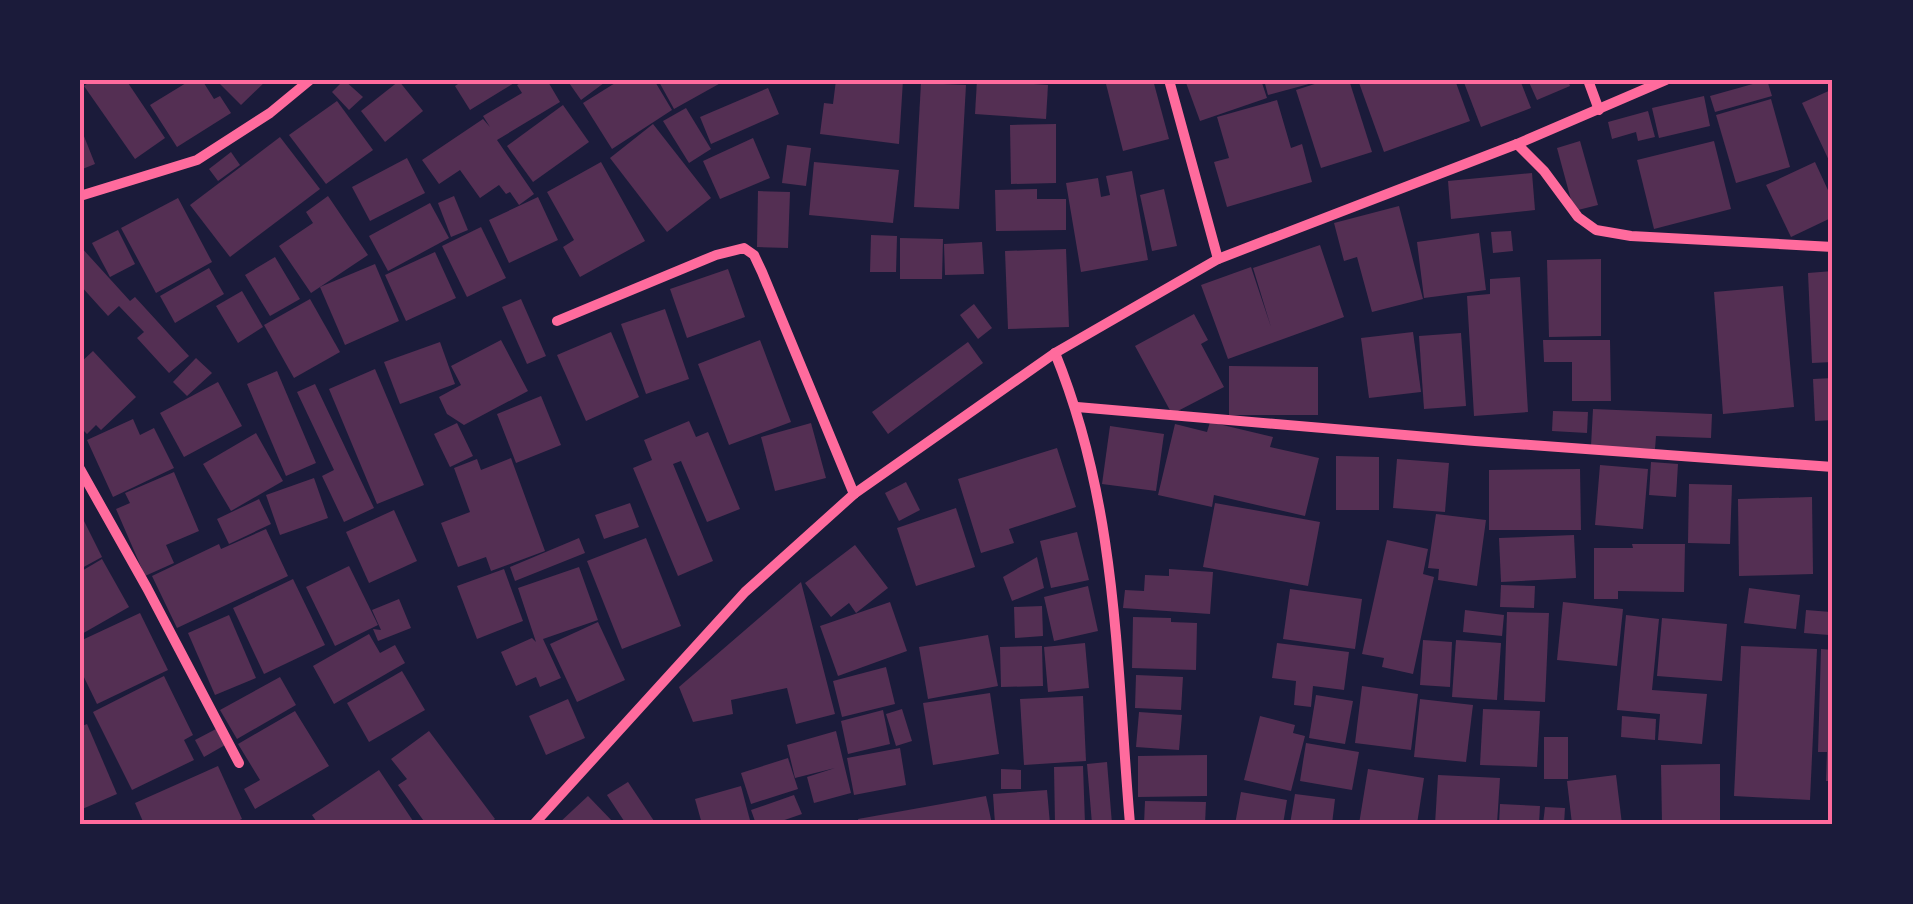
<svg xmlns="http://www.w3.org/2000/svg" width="1913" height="904" font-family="Figtree,sans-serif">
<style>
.building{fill:#542f53}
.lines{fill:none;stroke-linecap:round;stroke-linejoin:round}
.minor{stroke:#ff6b9d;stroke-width:10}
.neatline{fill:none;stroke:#ff6b9d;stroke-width:4}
</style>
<rect width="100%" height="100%" fill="#1b1b3a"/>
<g class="building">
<path d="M92,80h34l39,58 -30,21 -51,-73z"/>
<path d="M191,80h11l12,19 6,-3 11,17 -54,34 -27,-42z"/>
<path d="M216,80h51l-26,25z"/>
<path d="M344,80l19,17 -14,13 -17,-18z"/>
<path d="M464,80h55l-49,30 -15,-24z"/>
<path d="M526,80h21l13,22 -63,38 37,54 -15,11 -9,-13 -4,2 -7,-9 -19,13 -20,-28 -21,14 -17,-24 61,-41 7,8 -7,-11 39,-23 -5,-8z"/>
<path d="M567,80h41l-27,20z"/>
<path d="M620,80h34l18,30 -60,39 -29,-46z"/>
<path d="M658,80h68l-52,29z"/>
<path d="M836,80h67l-4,64 -79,-10 4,-31 9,1z"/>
<path d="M977,80l71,5 -2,34 -71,-5z"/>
<path d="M1105,80h48l16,59 -46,12z"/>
<path d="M1185,80h76l6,18 -67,23z"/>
<path d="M1264,80h56v1l-52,14z"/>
<path d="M1327,80h22l23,72 -51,16 -25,-78z"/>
<path d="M1358,80h97l15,41 -86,31z"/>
<path d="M1463,80h57l11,28 -50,19z"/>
<path d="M1528,80h40l2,6 -33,14z"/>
<path d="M1767,80l5,16 -57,16 -5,-16z"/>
<path d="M399,81l24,30 -38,31 -24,-31z"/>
<path d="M921,83l45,2 -7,124 -45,-2z"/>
<path d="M768,88l11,26 -68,30 -11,-27z"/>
<path d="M1833,89v80l-31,-66z"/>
<path d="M1704,96l6,30 -51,12 -7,-30z"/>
<path d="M1771,99l19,68 -54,16 -20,-68z"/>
<path d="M1277,100l14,48 11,-4 10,38 -85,25 -13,-45 15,-4 -12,-41z"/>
<path d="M337,101l36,49 -47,34 -37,-49z"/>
<path d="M563,105l26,37 -56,40 -26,-36z"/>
<path d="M686,108l25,41 -22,14 -26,-42z"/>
<path d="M1648,111l7,26 -17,4 -2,-9 -24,7 -4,-17z"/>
<path d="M653,124l58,74 -44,34 -57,-74z"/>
<path d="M1056,124v59l-45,1 -1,-59z"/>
<path d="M80,126l15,38 -15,6z"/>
<path d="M280,137l40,52 -90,68 -40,-52z"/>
<path d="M753,138l17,40 -50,21 -17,-38z"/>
<path d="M1580,141l18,64 -24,6 -17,-63z"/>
<path d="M1714,141l17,68 -77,20 -17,-69z"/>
<path d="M787,145l24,3 -5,38 -24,-3z"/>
<path d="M231,152l9,13 -22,16 -9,-12z"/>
<path d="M407,158l18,35 -55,28 -18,-34z"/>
<path d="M601,162l44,79 -65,36 -17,-30 11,-7 -27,-48z"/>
<path d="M814,162l85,8 -6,53 -84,-8z"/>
<path d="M1815,162l18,39v16l-42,20 -25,-52z"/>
<path d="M1132,171l16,89 -67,12 -15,-89 32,-5 3,19 9,-2 -4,-19z"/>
<path d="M1532,173l3,37 -84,9 -3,-38z"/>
<path d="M1037,189v10h29v31l-70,1 -1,-41z"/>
<path d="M1164,189l13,57 -25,5 -12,-56z"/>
<path d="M758,191l32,1 -2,56 -31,-1z"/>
<path d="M328,196l40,59 -57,38 -32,-47 34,-23 -7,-11z"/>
<path d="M454,196l14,34 -17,7 -13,-34z"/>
<path d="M538,197l20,43 -49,23 -20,-43z"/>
<path d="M178,198l34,64 -56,31 -35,-65z"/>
<path d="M430,203l19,35 -61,33 -19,-35z"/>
<path d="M1399,206l24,93 -51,13 -15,-55 -13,4 -10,-38z"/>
<path d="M481,227l25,51 -39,19 -25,-51z"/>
<path d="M118,230l17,34 -25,13 -18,-34z"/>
<path d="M1511,231l2,20 -20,2 -2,-21z"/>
<path d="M1479,233l7,57 -62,8 -7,-56z"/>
<path d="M871,235l26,1 -1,36h-26z"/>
<path d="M900,238l43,1 -1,40h-42z"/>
<path d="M982,242l2,32 -39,1 -1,-31z"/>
<path d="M1320,245l24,72 -116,42 -27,-74 50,-18 20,60 -18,-59z"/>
<path d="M80,246l50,55 5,-4 54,59 -20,17 -32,-35 7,-6 -25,-26 -11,10 -28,-31z"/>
<path d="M1066,249l3,78 -61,2 -3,-78z"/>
<path d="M435,252l21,46 -50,23 -21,-46z"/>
<path d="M275,257l25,42 -30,17 -25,-41z"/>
<path d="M1601,259v77l-52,1 -2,-77z"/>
<path d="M375,264l24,57 -54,24 -25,-58z"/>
<path d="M209,268l15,26 -49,29 -15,-27z"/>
<path d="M728,269l17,48 -58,21 -17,-49z"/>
<path d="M1833,271v91l-21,1 -4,-90z"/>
<path d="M1520,277l8,135 -54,4 -7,-120 23,-2v-15z"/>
<path d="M1783,286l11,121 -71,7 -9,-122z"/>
<path d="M242,291l21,36 -25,16 -22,-37z"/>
<path d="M310,299l30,53 -46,26 -30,-53z"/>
<path d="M521,299l25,57 -19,8 -25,-57z"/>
<path d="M974,304l18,24 -14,11 -18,-24z"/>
<path d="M665,309l24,70 -43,15 -25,-70z"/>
<path d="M1194,314l14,26 -7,4 23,43 -52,27 -37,-68z"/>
<path d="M611,332l28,65 -53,24 -29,-66z"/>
<path d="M1413,332l8,60 -52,6 -8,-60z"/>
<path d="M1461,333l5,73 -42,3 -5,-73z"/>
<path d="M501,340l27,51 -64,34 -17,-11 -8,-17 22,-12 -10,-19z"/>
<path d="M760,340l31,82 -62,23 -31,-81z"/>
<path d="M1543,340h67l1,61h-39v-39h-28z"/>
<path d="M440,342l15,42 -55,20 -16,-42z"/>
<path d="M968,342l15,21 -95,71 -16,-22z"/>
<path d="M93,351l43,46 -35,33 -5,-5 -9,9 -7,-7v-64z"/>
<path d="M196,358l16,15 -25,23 -14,-14z"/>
<path d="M1229,366l89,1v48h-89z"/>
<path d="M375,369l49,116 -47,19 -48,-115z"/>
<path d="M277,371l39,92 -30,13 -39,-92z"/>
<path d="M1833,378v42l-18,1 -2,-42z"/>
<path d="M218,382l24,44 -58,31 -24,-44z"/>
<path d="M315,384l59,124 -30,14 -22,-46 12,-6 -37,-78z"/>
<path d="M541,396l20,49 -45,18 -19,-49z"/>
<path d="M1593,409l119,5 -1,24 -55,-2 -1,13 -64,-3z"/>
<path d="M1553,411l35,1 -1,21 -35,-2z"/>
<path d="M133,419l7,16 14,-7 20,40 -61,29 -26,-57z"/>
<path d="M689,421l7,16 12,-5 32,77 -33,13 -26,-61 -8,3 40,97 -35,15 -45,-108 19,-8 -8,-20z"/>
<path d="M1210,422l63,15 -3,10 49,11 -14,58 -91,-21 -2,12 -54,-12 17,-71 32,8z"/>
<path d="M457,423l16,33 -23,11 -16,-33z"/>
<path d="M811,423l15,55 -51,13 -14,-54z"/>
<path d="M1110,426l54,8 -8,57 -54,-7z"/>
<path d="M256,433l27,48 -52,30 -28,-47z"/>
<path d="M1057,448l19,59 -67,22 5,14 -33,10 -23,-74z"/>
<path d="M1336,456l43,1v53h-43z"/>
<path d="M511,458l34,93 -54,20 -5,-14 -28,10 -17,-44 29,-11 -16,-44 23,-9 4,11z"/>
<path d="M1397,459l52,4 -4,49 -52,-4z"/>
<path d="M1651,462l27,2 -2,33 -27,-2z"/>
<path d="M1600,465l48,4 -5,60 -48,-4z"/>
<path d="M1580,469l1,61h-92v-60z"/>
<path d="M174,472l25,59 -33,14 8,18 -29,13 -29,-67 14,-6 -5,-10z"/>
<path d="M314,478l14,40 -48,17 -14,-40z"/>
<path d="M906,482l14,28 -21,11 -14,-28z"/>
<path d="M1689,484l43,1 -2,59 -42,-1z"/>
<path d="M1812,497l1,77 -74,2 -1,-77z"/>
<path d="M259,499l12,25 -42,20 -12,-25z"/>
<path d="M630,503l9,24 -35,12 -9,-24z"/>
<path d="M1215,503l105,19 -12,64 -105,-19z"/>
<path d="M956,508l19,59 -59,19 -19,-58z"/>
<path d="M394,510l23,51 -48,22 -23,-51z"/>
<path d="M80,513l22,44 -22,12z"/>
<path d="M1436,514l50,6 -9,66 -39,-6 1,-11 -11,-1z"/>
<path d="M266,529l22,47 -111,52 -25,-52 67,-32 2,5z"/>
<path d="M1077,532l12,48 -38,8 -11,-47z"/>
<path d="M1574,535l2,43 -75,4 -2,-44z"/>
<path d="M579,538l6,15 -70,28 -5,-14z"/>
<path d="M646,538l35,88 -59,23 -35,-88z"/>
<path d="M1387,540l41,9 -5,25 11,3 -21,97 -31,-7 2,-9 -22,-4z"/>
<path d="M1632,544h53l-1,48 -66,-1v8h-24v-51h39z"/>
<path d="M855,545l33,43 -32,25 -7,-10 -18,14 -26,-34z"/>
<path d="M1037,557l7,31 -32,13 -9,-24z"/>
<path d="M102,559l27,48 -49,28v-63z"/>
<path d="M349,566l29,59 -43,21 -29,-59z"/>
<path d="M579,567l19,53 -55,19 18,39 -21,9 -4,-10 -20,9 -15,-34 31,-14 4,4 -18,-54z"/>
<path d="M504,569l19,52 -46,18 -20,-53z"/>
<path d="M1169,569l44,3 -3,42 -87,-6 2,-18 19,1 1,-16 24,1z"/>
<path d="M293,579l32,66 -61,29 -31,-66z"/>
<path d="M801,582l34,132 -39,10 -9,-36 -56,12 2,14 -40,8 -14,-35z"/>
<path d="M1501,585l34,1 -1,22 -34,-1z"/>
<path d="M1088,586l10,45 -44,10 -10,-44z"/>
<path d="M1749,588l51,7 -4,34 -52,-6z"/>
<path d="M1290,589l72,10 -7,50 -72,-10z"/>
<path d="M399,599l12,29 -33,13 -5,-12 8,1 -9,-20z"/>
<path d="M890,602l17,49 -69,25 -18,-50z"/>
<path d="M1563,602l60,7 -6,57 -60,-6z"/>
<path d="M1042,606l1,30 -28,2 -1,-31z"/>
<path d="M1465,610l39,5 -2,21 -39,-4z"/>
<path d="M1806,610l25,2 -2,23 -25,-2z"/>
<path d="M1507,612l42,1 -4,89 -41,-2z"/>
<path d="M140,613l28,57 -71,34 -17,-35v-28z"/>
<path d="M229,615l27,63 -41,17 -27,-62z"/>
<path d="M1626,615l33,4 -7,71 55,4 -5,50 -44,-4 2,-26 -43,-4z"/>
<path d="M1133,617l38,1v4l26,1 -1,47 -64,-2z"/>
<path d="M1662,618l65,6 -5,57 -65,-5z"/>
<path d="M598,622l27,58 -48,22 -27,-58z"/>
<path d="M369,634l11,19 15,-8 10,18 -71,41 -21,-38z"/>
<path d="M988,635l10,51 -70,13 -9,-52z"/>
<path d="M1423,640l29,2 -2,45 -30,-2z"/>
<path d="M1456,640l45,3 -4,57 -45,-3z"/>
<path d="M1085,643l4,45 -41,4 -4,-45z"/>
<path d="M1277,643l72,9 -5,38 -31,-4 -2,21 -17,-2 2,-24 -24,-3z"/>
<path d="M1042,646l1,40 -42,1 -1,-40z"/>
<path d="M1741,646l76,3 -7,151 -76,-4z"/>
<path d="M1821,649l12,1v131h-7l1,-29h-9z"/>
<path d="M886,667l9,37 -53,13 -9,-36z"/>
<path d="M402,671l23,39 -56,32 -22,-39z"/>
<path d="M1136,675l47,2 -2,33 -46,-2z"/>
<path d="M164,676l29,59 -9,5 10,20 -62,30 -39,-78z"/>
<path d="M280,677l16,28 -59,34 -17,-29z"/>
<path d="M1362,686l56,8 -7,56 -56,-7z"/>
<path d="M990,693l9,61 -66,11 -10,-62z"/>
<path d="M1316,695l37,6 -8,43 -36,-6z"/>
<path d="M1083,696l3,65 -62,4 -4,-66z"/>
<path d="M568,699l17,39 -39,17 -17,-39z"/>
<path d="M1420,699l53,6 -7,57 -52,-5z"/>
<path d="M902,709l10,32 -16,5 -10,-32z"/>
<path d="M1483,709l57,2 -3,56 -57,-2z"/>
<path d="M883,710l7,34 -42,10 -7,-33z"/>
<path d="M295,711l34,55 -74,43 -11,-20 16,-9 -22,-36z"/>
<path d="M1139,712l43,3 -3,35 -43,-3z"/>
<path d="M1260,716l35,9 -2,8 12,3 -14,55 -47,-11z"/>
<path d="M1622,716l34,3 -1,21 -34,-3z"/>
<path d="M87,724l30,70 -37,16v-83z"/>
<path d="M216,729l9,16 -21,12 -9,-17z"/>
<path d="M429,731l66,88 -7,5h-62l-28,-39 9,-6 -16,-20z"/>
<path d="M836,731l15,62 -37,10 -7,-26 28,-9 -40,10 -8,-33z"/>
<rect x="1544" y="737" width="24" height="42"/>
<path d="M1306,743l53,9 -7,38 -52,-9z"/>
<path d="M900,748l6,37 -52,10 -7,-37z"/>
<path d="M1207,755v41l-69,1v-41z"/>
<path d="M788,758l10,31 -47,15 -10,-31z"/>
<path d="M1107,762l5,62h-20l-5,-60z"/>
<path d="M1720,764v60h-58l-1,-59z"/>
<path d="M218,766l24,53 -11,5h-87l-9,-21z"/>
<path d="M1083,766l2,58h-30l-1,-57z"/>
<path d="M1001,769l20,1v19h-20z"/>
<path d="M1368,769l56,9 -7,46h-58z"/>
<path d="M379,770l36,54h-97l-6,-9z"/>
<path d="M1438,775l62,3 -3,46h-62z"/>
<path d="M1616,775l6,49h-50l-5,-43z"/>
<path d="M628,782l28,42h-30l-19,-29z"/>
<path d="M741,786l10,38h-49l-7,-25z"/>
<path d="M1047,790l3,34h-55l-2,-30z"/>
<path d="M1241,792l46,8 -4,24h-48z"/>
<path d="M1295,794l40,5 -3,25h-42z"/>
<path d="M794,795l8,19 -29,10h-17l-5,-14z"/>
<path d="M588,796l27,28h-57z"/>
<path d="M986,796l6,28h-133l-1,-5z"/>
<path d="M1145,801l61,1 -1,22h-61z"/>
<path d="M1500,804l40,2 -1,18h-40z"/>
<path d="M1545,807l20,1 -1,16h-21z"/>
</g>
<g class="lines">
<g class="minor">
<path d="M1169,80l49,179"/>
<path d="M1588,80l11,30"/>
<path d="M1517,144l27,27 34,46 18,13 35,6 202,11"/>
<path d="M80,196l117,-36 73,-47 40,-33"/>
<path d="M557,321l159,-66 28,-7 10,7 8,17 92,222"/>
<path d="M1055,353c63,155 61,308 75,471"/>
<path d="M1077,407l398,34 358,26"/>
<path d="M80,469l67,119 92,175"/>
<path d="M534,824l211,-232 109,-98 201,-141 163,-94 299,-115 149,-64"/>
</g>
</g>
<rect width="1913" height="904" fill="none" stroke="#1b1b3a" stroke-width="165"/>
<rect x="82" y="82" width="1748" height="740" class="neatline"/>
</svg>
